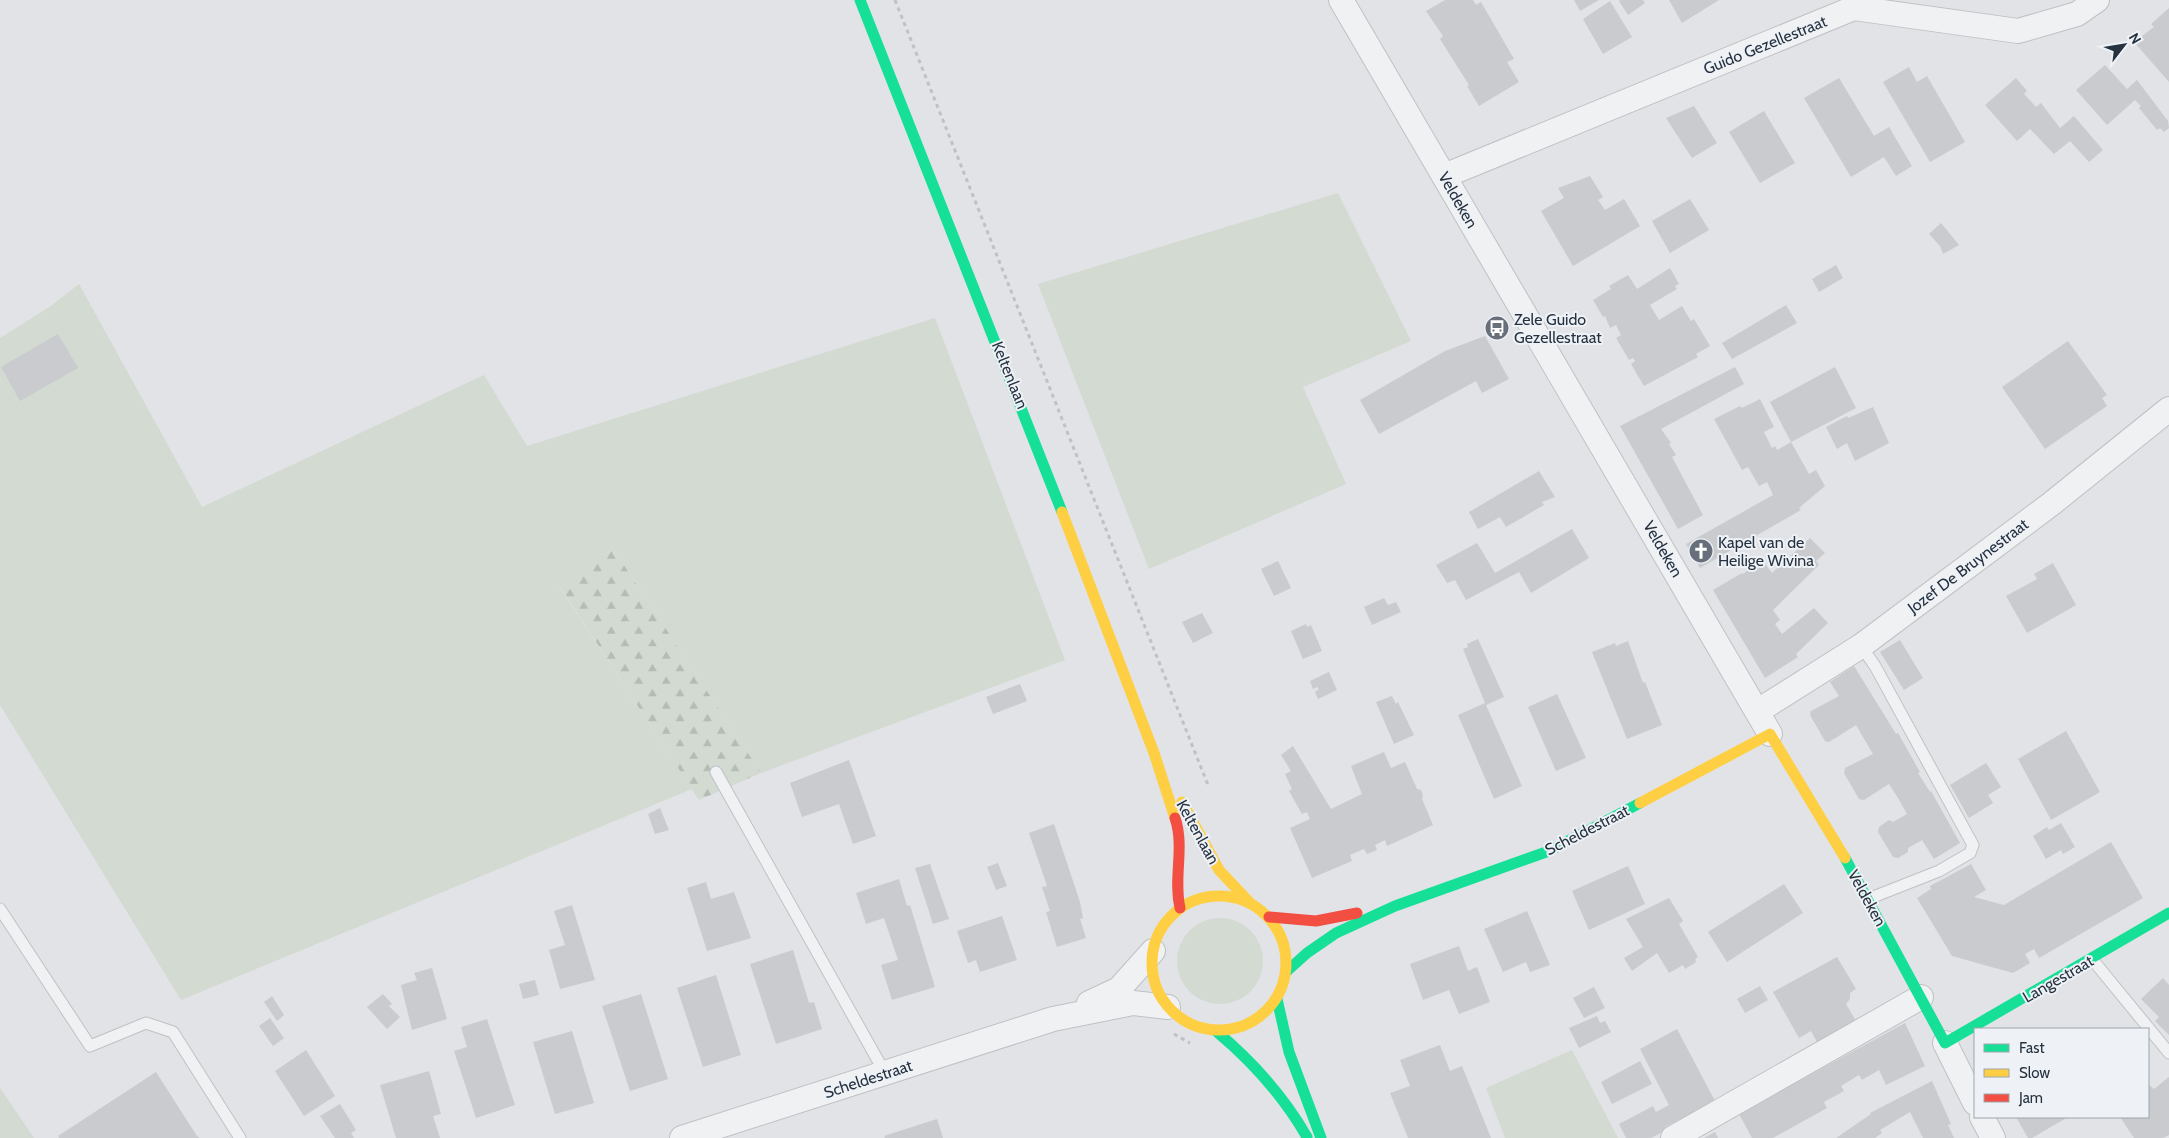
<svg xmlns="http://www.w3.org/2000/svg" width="2169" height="1138" font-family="Cabin,sans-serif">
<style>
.grass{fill:#d2dad1}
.forest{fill:url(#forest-firs)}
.building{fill:#c9cbce}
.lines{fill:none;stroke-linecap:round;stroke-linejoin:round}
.lane-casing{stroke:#bfc1c4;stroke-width:13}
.street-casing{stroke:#bfc1c4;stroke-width:26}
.path{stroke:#bfc2c5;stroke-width:3;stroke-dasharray:4 4;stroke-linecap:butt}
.lane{stroke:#f0f1f3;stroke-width:11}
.street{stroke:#f0f1f3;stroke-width:24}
.fast{stroke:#16e098;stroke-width:11}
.slow{stroke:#ffcf43;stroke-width:11}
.jam{stroke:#f24e42;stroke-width:11}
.labels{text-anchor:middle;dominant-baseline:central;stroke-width:4;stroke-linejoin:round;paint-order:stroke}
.street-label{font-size:16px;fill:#263240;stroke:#eef2f6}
.poi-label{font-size:16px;fill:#263240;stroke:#eef2f6;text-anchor:start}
</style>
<defs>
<pattern id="forest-firs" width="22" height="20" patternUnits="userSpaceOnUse" patternTransform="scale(1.25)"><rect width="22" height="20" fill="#d2dad1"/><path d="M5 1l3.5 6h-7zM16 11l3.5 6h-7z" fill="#b4bcb4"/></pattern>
</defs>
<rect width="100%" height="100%" fill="#e1e3e6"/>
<g class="grass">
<path d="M1338,193l73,148 -108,46 43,97 -197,85 -111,-285z"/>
<path d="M79,284l123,223 282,-132 43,71 408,-128 130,342 -304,113 -149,-226 -53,39 133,203 -511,211 -181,-295v-367l51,-32z"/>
<circle cx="1220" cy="961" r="43"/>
<path d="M1572,1050l46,88h-113l-19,-50z"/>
<path d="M0,1088l34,50h-34z"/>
</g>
<path class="forest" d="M612,547l149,226 -62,27 -140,-215z"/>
<g class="building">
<path d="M1445,0h28l3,5 5,-3 33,57 -7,3 12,20 -40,24 -12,-20 2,-1 -29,-46 3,-3 -17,-25z"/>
<path d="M1574,0h25l-19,11z"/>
<path d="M1620,0h23l2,3 -17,12 -9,-14z"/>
<path d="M1669,0h50l-37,23z"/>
<path d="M1610,1l22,36 -29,17 -20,-35z"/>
<path d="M2169,8v74l-35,-40 20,-15 -3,-3z"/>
<path d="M2105,65l22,24 10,-9 31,41 1,7 -5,4 -4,-4 -3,2 -18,-22 2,-2 -6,-6 -28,25 -31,-35z"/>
<path d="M1909,67l8,15 10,-6 38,66 -35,20 -47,-80z"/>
<path d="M1839,78l35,58 15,-9 23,39 -16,10 -12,-19 -33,20 -47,-79z"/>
<path d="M2016,78l11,13 -3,3 12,13 5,-4 19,25 14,-12 29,34 -14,12 -19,-21 -16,13 -24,-25 -13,12 -32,-36z"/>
<path d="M1694,106l23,37 -25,15 -26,-40z"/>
<path d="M1764,111l31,52 -35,20 -31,-51z"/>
<path d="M1590,176l13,21 -5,3 7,10 19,-11 16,27 -67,40 -32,-55 23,-13 -6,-10z"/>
<path d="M1690,199l19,31 -39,23 -18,-32z"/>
<path d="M1941,223l18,22 -16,9 -3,-8 -11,-12z"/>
<path d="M1836,265l7,13 -24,14 -7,-13z"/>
<path d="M1670,268l9,16 -4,2 2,3 -27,16 9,15 23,-14 9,15 3,-2 16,27 -14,8 2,3 -54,29 -13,-22 4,-3 -2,-3 -4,2 -13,-22 5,-3 -5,-10 -6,3 -5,-12 -2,1 -10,-17 18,-11 -2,-3 19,-11 9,14z"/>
<path d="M1786,305l11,18 -65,36 -10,-16z"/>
<path d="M58,334l20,34 -58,33 -19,-34z"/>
<path d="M1485,336l24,43 -27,14 -6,-12 -97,53 -19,-34 85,-49z"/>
<path d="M2068,341l39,54 -5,3 5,8 -62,43 -43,-62z"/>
<path d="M1735,367l9,17 -83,45 10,14 -2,1 7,11 -4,2 31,58 -25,14 -58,-103z"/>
<path d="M1835,367l21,41 -65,34 -21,-40z"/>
<path d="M1760,399l14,28 -10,5 8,16 3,-2 2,4 14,-8 18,32 7,-4 9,16 -26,22 2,2 -101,58 -14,-24 87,-49 -6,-13 -8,4 -11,-19 -6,3 -28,-51 26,-13 2,2z"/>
<path d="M1873,407l16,36 -34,18 -8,-18 -10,6 -11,-22 21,-11 1,2z"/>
<path d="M1539,471l16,26 -13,5 2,3 -38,22 -6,-10 -22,12 -9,-17z"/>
<path d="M1572,529l17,29 -58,35 -12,-21 -53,28 -11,-20 -8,3 -11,-18 41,-22 18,30z"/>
<path d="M1810,538l15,15 -9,8 3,4 -46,45 7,10 -5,4 7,10 32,-26 14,15 -32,31 2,3 -33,21 -52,-88 29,-17 1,1 19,-14 10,13z"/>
<path d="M1278,561l13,27 -17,8 -13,-27z"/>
<path d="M2053,563l23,42 -49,28 -21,-37 31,-17 -3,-5z"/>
<path d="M1384,598l4,7 8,-3 5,10 -29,13 -8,-18z"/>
<path d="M1202,613l11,20 -20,10 -11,-21z"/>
<path d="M1306,624l1,3 4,-2 11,26 -19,8 -12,-28z"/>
<path d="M1478,639l26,58 -18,8 36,81 -28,13 -36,-84 27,-12 -22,-54 5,-2 -1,-3z"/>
<path d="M1900,640l23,38 -19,12 -24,-38z"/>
<path d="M1628,641l15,42 2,-1 17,43 -35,14 -35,-87 23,-9 1,3z"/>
<path d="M1854,666l42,68 2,-1 22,39 -2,1 12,19 1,-1 29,52 -26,16 -12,-19 -14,8v4l-10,6 -5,-1 -15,-25 1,-5 10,-7 4,2 14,-8 -9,-16 -9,-14 -25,16 -5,-1 -15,-26 1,-5 28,-14 -17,-29 -27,17 -4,-1 -15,-26 1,-4 28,-15 -9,-14z"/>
<path d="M1329,672l8,18 -19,9 -3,-7 4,-3 -2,-2 -4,2 -3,-8z"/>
<path d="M1020,684l7,17 -34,13 -7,-17z"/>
<path d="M1557,694l29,64 -30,13 -28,-64z"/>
<path d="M1392,696l4,8 2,-2 16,33 -20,9 -18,-42z"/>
<path d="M2066,731l34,61 -49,28 -33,-61z"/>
<path d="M1293,746l38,63 31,-15 -11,-28 33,-14 7,16 14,-6 12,27 4,1 2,6 -1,3 11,26 -46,21 -2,-6 -10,5 2,5 -10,4 -3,-5 -14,6 2,6 -40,17 -22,-50 20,-9 -3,-7 -5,2 -13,-23 3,-2 -7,-15 6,-3 -10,-16z"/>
<path d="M849,760l27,76 -23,8 -14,-40 -37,13 -12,-34z"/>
<path d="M1986,763l15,24 -13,8 5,8 -24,15 -19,-33z"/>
<path d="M660,808l9,22 -14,4 -7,-20z"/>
<path d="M2061,823l14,24 -12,7 -2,-4 -15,9 -13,-23 14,-9 2,3z"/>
<path d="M1054,824l26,78 3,16 -3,1 6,19 -29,9 -11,-35 4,-1 -8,-24 5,-1 -18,-53z"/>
<path d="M2111,842l32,56 -104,60 -5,-9 -9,5 5,9 -17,10 -61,-17 -35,-58 14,-9 -1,-3 41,-22 15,26 -12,7 30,8z"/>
<path d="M998,863l9,23 -11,4 -9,-23z"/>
<path d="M930,864l19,55 -16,5 -18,-56z"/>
<path d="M1628,866l17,38 -56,26 -17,-39z"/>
<path d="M899,879l8,27 3,-1 25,82 -43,13 -11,-35 17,-5 -14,-42 -18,6 -10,-31z"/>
<path d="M706,882l5,17 23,-7 17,46 -44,13 -20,-63z"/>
<path d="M1784,884l19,29 -76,49 -19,-30z"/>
<path d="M1669,898l14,23 -4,3 19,33 -3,2 1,3 -11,7 -2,-4 -14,8 -12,-20 -25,18 -8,-13 19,-11 -17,-28z"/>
<path d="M572,905l23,75 -35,9 -11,-39 16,-5 -11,-34z"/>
<path d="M1527,911l23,54 -20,7 -4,-10 -23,10 -19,-43z"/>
<path d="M1002,916l15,44 -37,12 -4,-12 -8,3 -11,-32z"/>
<path d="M1459,946l9,25 9,-4 13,35 -31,12 -10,-24 -26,10 -13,-36z"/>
<path d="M793,950l16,53 5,-1 8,27 -46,15 -26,-80z"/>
<path d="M1837,957l19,32 -6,4v6l-4,5 10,17 -39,21 -6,-11 -12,7 -26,-46z"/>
<path d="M432,968l15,51 -35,11 -11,-45 16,-5 -3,-7z"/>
<path d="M716,975l25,80 -38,12 -26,-79z"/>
<path d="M2163,978l6,7v50l-14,-14 4,-4 -18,-18z"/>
<path d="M535,980l4,15 -16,4 -4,-15z"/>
<path d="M1760,986l8,14 -23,13 -8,-14z"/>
<path d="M1594,987l11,21 -21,10 -11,-20z"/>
<path d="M383,994l9,10 -3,2 11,11 -13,12 -20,-22z"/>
<path d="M641,994l27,85 -38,12 -28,-85z"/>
<path d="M272,996l12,19 -7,6 -13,-19z"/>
<path d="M1597,1016l3,7 5,-2 6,11 -32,16 -10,-20z"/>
<path d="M270,1018l14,20 -11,8 -14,-20z"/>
<path d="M487,1019l28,86 -39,13 -22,-67 13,-4 -6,-20z"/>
<path d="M1905,1023l20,43 -39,19 -7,-15 -17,10 -3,-5 -18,11 3,5 -20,11 3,6 -54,30h-21l-13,-24z"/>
<path d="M1677,1029l38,72 -50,26 1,3 -15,8h-25l-7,-14 34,-18 3,6 13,-7 -29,-56z"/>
<path d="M572,1031l22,72 -39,11 -22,-72z"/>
<path d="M1440,1045l10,26 12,-5 29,72h-83l-18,-45 20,-7 -10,-26z"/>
<path d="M306,1050l29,46 -31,20 -29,-45z"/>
<path d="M1640,1061l12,23 -40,20 -11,-22z"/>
<path d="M429,1071l12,43 -8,2 7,22h-44l-16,-53z"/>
<path d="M156,1072l41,64 3,2h-141l-1,-2z"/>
<path d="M2169,1077v58l-6,3h-29l-14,-21h28v-33l6,5z"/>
<path d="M1932,1081l19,43 -3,1 6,13h-31l-13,-26 -30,18 2,3 -7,5h-39l35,-24 -1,-1z"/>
<path d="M340,1104l16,26 -5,3 3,5h-19l-15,-22z"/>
<path d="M2016,1117h52l-36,21h-4z"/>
<path d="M937,1119l6,19h-58l-1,-2z"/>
<path d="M1715,1132l3,6h-14z"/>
</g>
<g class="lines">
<defs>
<g id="lane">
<path d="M1861,646l14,20 98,179 -3,8 -31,18 -71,28"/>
<path d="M716,772l169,301"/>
<path d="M0,909l90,137 56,-23 27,9 67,106"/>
<path d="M2092,959l77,94"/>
</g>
<g id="street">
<path d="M1341,0l429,734"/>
<path d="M1444,176l410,-168 164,23 59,-17 20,-14"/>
<path d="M1758,711l103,-65 190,-142 118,-95"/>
<path d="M1089,1003l30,-14 34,-38"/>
<path d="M1945,1043l30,60"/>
<path d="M1982,1117l11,21"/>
<path d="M682,1138l371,-119 80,-16 35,4"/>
<path d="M1673,1138l248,-141"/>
</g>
</defs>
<use href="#lane" class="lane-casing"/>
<use href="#street" class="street-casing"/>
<g class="path">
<path d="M895,0l313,785"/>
<path d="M1174,1034l16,9"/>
</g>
<use href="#lane" class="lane"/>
<use href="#street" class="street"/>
<g class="fast">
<path d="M860,0l202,512"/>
<path d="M1845,858l100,185 224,-130"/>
<path d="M1287,971l20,-18 29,-20 59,-27 154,-55 91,-48"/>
<path d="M1277,999l12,53 32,86"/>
<path d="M1216,1031c37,31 67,64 91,106"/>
</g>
<g class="slow">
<path d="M1062,512l92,241 21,65"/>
<path d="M1182,802l37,68 32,34"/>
<path d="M1640,803l130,-69 75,124"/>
<circle cx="1219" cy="963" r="67"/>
</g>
<g class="jam">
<path d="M1175,818c10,29 -2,60 5,90"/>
<path d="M1269,917l47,4 41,-8"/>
</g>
</g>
<defs>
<symbol id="bus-disc" viewBox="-11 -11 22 22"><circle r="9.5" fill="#67707a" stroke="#eef2f6"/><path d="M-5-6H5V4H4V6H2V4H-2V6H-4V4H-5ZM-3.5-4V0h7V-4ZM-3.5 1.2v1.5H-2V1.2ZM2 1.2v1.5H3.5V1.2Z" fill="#fff"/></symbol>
<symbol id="church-disc" viewBox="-11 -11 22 22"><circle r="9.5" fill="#67707a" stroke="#eef2f6"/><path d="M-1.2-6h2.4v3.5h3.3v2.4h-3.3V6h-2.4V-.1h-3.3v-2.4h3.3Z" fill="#fff"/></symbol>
</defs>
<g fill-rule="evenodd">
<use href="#bus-disc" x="1483" y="314" width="28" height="28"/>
<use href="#church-disc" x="1687" y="537" width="28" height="28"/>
</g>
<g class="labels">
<g class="street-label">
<text transform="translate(1765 45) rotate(-22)">Guido Gezellestraat</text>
<text transform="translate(1458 200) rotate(60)">Veldeken</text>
<text transform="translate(1010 375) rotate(68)">Keltenlaan</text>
<text transform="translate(1663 549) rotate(60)">Veldeken</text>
<text transform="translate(1968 566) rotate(-37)">Jozef De Bruynestraat</text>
<text transform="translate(1587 830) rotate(-27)">Scheldestraat</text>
<text transform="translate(1198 832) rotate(61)">Keltenlaan</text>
<text transform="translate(1867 898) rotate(61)">Veldeken</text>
<text transform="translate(2058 979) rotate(-30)">Langestraat</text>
<text transform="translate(868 1079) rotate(-18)">Scheldestraat</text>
</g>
<g class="poi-label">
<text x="1514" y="319">Zele Guido<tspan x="1514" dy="18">Gezellestraat</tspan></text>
<text x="1718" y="542">Kapel van de<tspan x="1718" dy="18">Heilige Wivina</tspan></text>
</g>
</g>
<rect x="1974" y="1028" width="175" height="90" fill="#eef2f6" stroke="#9ea5ad"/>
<rect x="1984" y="1044" width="25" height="8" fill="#16e098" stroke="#9ea5ad"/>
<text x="2019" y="1053" font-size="15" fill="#263240">Fast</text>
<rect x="1984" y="1069" width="25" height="8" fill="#ffcf43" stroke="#9ea5ad"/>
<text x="2019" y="1078" font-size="15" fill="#263240">Slow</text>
<rect x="1984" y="1094" width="25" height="8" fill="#f24e42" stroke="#9ea5ad"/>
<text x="2019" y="1103" font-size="15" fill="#263240">Jam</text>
<g transform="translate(2124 45) rotate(59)" stroke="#eef2f6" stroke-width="4" paint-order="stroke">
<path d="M0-4L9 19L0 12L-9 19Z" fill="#263240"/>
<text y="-8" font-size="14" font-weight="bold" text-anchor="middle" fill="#263240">N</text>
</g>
</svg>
